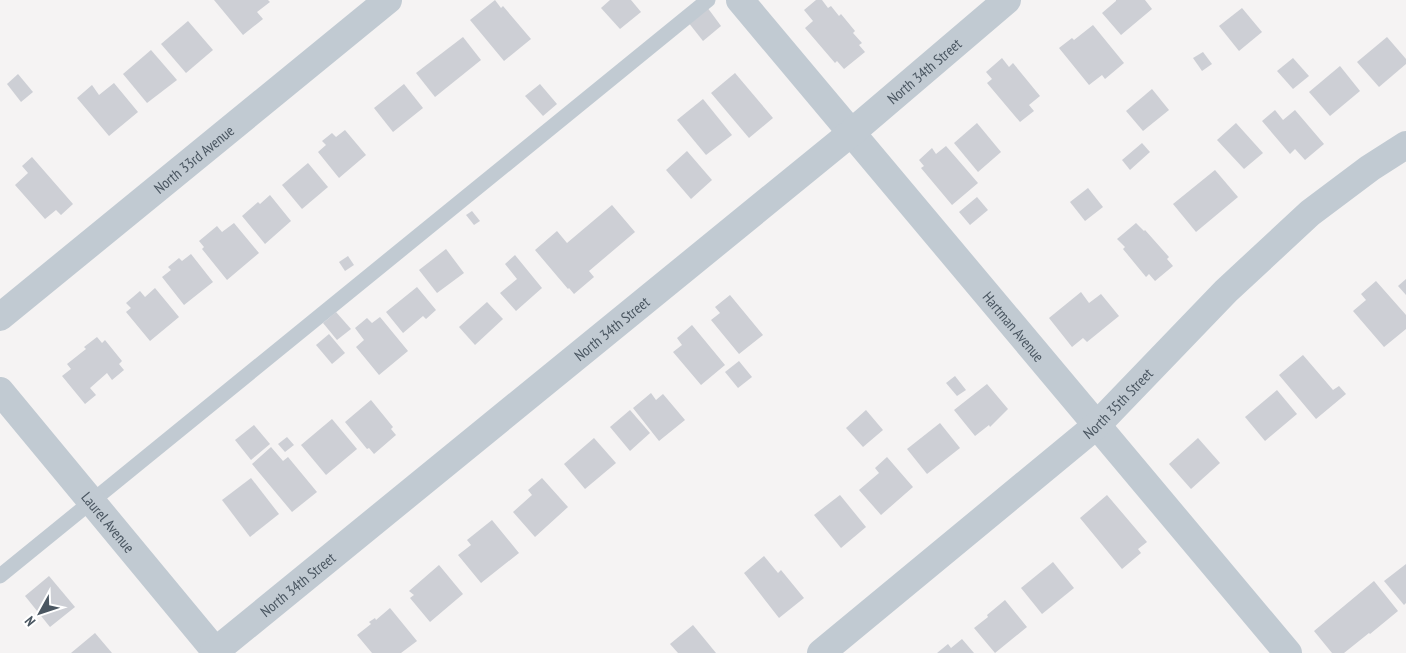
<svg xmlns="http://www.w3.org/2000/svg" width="1406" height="653" font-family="'PT Sans Narrow',sans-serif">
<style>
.building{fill:#cdcfd5}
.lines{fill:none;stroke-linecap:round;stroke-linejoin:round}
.service{stroke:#c1cad2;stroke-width:15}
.minor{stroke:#c1cad2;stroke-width:28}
.labels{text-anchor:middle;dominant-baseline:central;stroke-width:5;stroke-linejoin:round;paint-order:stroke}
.street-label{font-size:15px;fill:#4a5661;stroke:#fff}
</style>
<rect width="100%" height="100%" fill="#f5f3f3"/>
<g class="building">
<path d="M214,0h54l2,2 -13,10 6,7 -20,16z"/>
<path d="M495,0l6,8 2,-2 28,33 -27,22 -34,-41z"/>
<path d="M610,0h21l10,12 -21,17 -19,-21z"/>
<path d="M816,0h6l6,8 3,-2 8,10 2,-2 14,17 -2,2 9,10 -3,2 6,7 -21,17 -7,-8 -2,2 -30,-35 8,-7 -9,-11z"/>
<path d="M1116,0h29l7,9 -31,26 -19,-22 14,-12z"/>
<path d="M707,7l14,19 -18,15 -15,-19z"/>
<path d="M1242,8l20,24 -23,19 -20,-25z"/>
<path d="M188,21l25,29 -27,23 -25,-29z"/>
<path d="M1093,25l31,38 -19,16 -3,-4 -13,10 -30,-37 13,-10 2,2z"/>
<path d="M463,37l18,23 -46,37 -19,-24z"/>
<path d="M1387,37l19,22v5l-27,23 -22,-25z"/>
<path d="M151,50l26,30 -30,23 -24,-29z"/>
<path d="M1203,52l9,12 -10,7 -9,-13z"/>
<path d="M1002,58l7,9 4,-4 27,33 -11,9 5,6 -14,11 -33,-39 5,-4 -6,-7z"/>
<path d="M1293,58l16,18 -16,13 -16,-18z"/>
<path d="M1340,66l20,25 -30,25 -21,-24z"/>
<path d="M735,73l38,45 -24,20 -38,-45z"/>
<path d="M18,74l15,18 -12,10 -14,-18z"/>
<path d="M114,83l24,29 -29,24 -32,-38 15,-13 7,10z"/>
<path d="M404,84l19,24 -30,24 -19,-24z"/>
<path d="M540,84l17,20 -14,12 -18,-20z"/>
<path d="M1152,89l17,21 -26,21 -17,-20z"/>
<path d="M703,99l29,36 -26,20 -29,-35z"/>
<path d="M1275,110l8,10 12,-10 29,34 -19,16 -10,-11 -5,5 -28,-33z"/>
<path d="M977,123l24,29 -23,20 -24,-29z"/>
<path d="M1236,123l27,30 -19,16 -27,-29z"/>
<path d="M345,130l21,25 -27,23 -21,-26 8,-7 -4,-4 10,-8 4,4z"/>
<path d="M1142,143l8,9 -20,18 -8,-10z"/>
<path d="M946,146l32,37 -26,22 -31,-37 3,-2 -5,-6 13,-12 4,6z"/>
<path d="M687,151l25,29 -21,19 -25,-29z"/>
<path d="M32,157l41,47 -12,11 -5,-5 -11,9 -30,-34 13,-12 -6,-7z"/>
<path d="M308,163l20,24 -26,22 -20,-24z"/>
<path d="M1215,170l23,27 -42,35 -23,-28z"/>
<path d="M1088,188l15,19 -18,14 -15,-19z"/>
<path d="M270,195l21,26 -26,23 -23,-28 16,-14 2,2z"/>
<path d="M977,197l11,13 -18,15 -11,-13z"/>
<path d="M612,205l23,27 -46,39 5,6 -20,17 -5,-6 -1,1 -33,-39 22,-19 10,12z"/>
<path d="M472,211l8,10 -6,4 -8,-10z"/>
<path d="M234,223l25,30 -32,27 -25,-31 2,-2 -5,-6 18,-15 5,6z"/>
<path d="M1136,223l8,8 1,-1 24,27 -2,2 6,7 -18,15 -6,-7 -3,3 -23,-28 2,-2 -8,-8z"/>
<path d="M446,249l18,24 -27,20 -18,-23z"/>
<path d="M191,254l22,28 -29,23 -22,-28 9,-7 -3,-3 11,-9 3,3z"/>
<path d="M515,255l27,33 -26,23 -16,-18 17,-14 -12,-15z"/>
<path d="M348,256l6,9 -9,6 -6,-9z"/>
<path d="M1406,279v16l-8,-9z"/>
<path d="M1376,281l30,34v14l-22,18 -31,-36 13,-11 -5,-6z"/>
<path d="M417,287l19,23 -10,9 -3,-3 -20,17 -17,-21z"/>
<path d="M155,288l24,29 -29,24 -24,-29 5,-4 -5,-5 14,-12 5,6z"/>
<path d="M1081,292l8,11 12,-9 18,22 -32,26 -4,-4 -11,9 -23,-29z"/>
<path d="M730,295l33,40 -24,19 -28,-34 9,-7 -5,-6z"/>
<path d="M487,302l16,17 -28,26 -16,-18z"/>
<path d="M336,312l15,17 -14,11 -14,-17z"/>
<path d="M380,317l28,34 -29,24 -23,-28 8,-7 -9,-12 12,-10 5,5z"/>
<path d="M692,325l33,40 -24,20 -28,-33 9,-7 -5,-7z"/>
<path d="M329,334l16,19 -13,11 -16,-19z"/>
<path d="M97,337l5,6 3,-3 17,21 -3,3 5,6 -12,10 -5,-7 -17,15 6,7 -11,9 -23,-28 9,-7 -4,-5 19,-15 -2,-2z"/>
<path d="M1303,355l30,35 6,-4 7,8 -30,25 -37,-44z"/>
<path d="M739,361l13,16 -14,11 -13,-16z"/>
<path d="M955,376l11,14 -9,6 -11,-13z"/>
<path d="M987,384l21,25 -18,18 -1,-2 -14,11 -21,-26z"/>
<path d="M1277,390l20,24 -32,27 -20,-24z"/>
<path d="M651,393l5,7 7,-6 22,26 -26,21 -26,-33z"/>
<path d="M371,400l22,27 -2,2 5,6 -22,19 -5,-6 -2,1 -22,-27z"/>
<path d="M630,410l20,23 -20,18 -20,-24z"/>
<path d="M866,410l17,20 -20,17 -17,-19z"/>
<path d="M332,419l25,30 -31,26 -25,-30z"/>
<path d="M940,423l20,25 -33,26 -20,-25z"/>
<path d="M254,425l16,19 -19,16 -16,-20z"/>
<path d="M287,437l7,8 -9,7 -7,-8z"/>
<path d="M594,438l22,25 -31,26 -21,-25z"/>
<path d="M1198,438l22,25 -29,26 -22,-25z"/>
<path d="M271,447l12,14 5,-4 29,35 -25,20 -40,-48z"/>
<path d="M887,457l26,30 -32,28 -22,-25 20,-17 -4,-5z"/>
<path d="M251,478l28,36 -29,23 -28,-37z"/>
<path d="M542,478l26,29 -33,30 -22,-25 19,-17 -4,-5z"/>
<path d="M840,495l26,32 -25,21 -27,-33z"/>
<path d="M1107,495l40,47 -9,7 3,4 -19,16 -42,-51z"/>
<path d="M492,520l27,33 -38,30 -23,-28 13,-10 -4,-5z"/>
<path d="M764,556l14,17 3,-3 23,28 -25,20 -35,-45z"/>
<path d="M1053,562l21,26 -32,26 -21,-26z"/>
<path d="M1406,564v39l-2,2 -20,-24z"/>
<path d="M439,565l24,29 -33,28 -20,-24 4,-3 -5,-4z"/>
<path d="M49,576l26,31 -25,20 -25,-31z"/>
<path d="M1374,581l24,30 -28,23 -1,-1 -25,20h-12l-18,-22z"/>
<path d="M1005,600l22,27 -32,26 -21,-25 14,-11 -1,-2z"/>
<path d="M390,608l27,33 -16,12h-29l-15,-18 14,-11 -2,-2 6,-4 1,2z"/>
<path d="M693,625l23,28h-38l-8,-9z"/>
<path d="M95,633l17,20h-41z"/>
<path d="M962,639l12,14h-37l11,-9 3,4z"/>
</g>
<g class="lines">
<path class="service" d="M0,576l708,-576"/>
<g class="minor">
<path id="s1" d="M740,0l548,653"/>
<path id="s2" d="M0,317l388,-317"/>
<path id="s3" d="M0,391l217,262"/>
<path id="s4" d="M213,653l638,-520 156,-133"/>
<path id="s5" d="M821,653l276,-228 129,-134 84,-78 60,-45 36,-23"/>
</g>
</g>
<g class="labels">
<g class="street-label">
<text stroke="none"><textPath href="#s4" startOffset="919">North 34th Street</textPath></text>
<text stroke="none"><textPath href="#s2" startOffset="250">North 33rd Avenue</textPath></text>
<text stroke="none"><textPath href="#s1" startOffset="426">Hartman Avenue</textPath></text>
<text stroke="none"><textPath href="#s4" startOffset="514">North 34th Street</textPath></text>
<text stroke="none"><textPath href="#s5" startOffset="388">North 35th Street</textPath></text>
<text stroke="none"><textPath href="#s3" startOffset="170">Laurel Avenue</textPath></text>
<text stroke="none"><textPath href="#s4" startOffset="109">North 34th Street</textPath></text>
</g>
</g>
<g transform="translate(40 613) rotate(230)" stroke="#ffffff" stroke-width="4" paint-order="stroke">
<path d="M0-4L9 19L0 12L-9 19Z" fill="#4a5661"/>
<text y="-8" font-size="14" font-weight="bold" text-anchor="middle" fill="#4a5661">N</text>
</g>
</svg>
